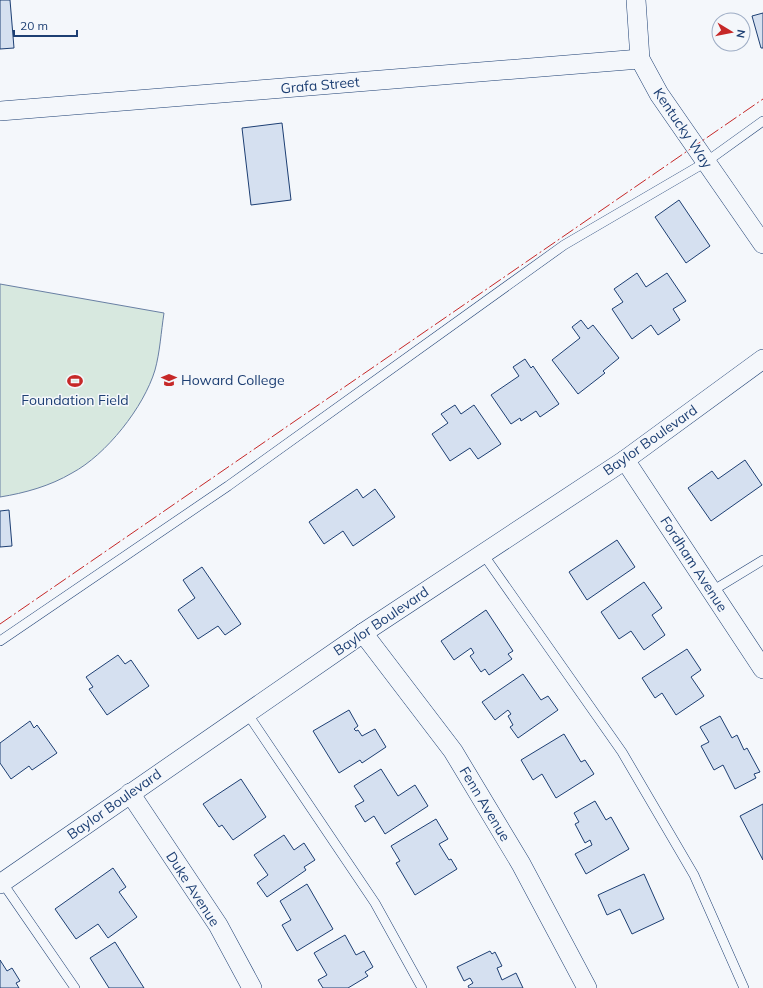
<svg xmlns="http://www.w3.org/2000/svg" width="763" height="988" font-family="Mulish,sans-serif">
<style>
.green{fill:#d7e8df;stroke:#687fa3}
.building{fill:#d5e0f0;stroke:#1d3f73}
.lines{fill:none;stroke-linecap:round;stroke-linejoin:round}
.lane-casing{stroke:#1d3f73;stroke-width:10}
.street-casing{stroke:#1d3f73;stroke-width:20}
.lane{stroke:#f4f7fb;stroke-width:9}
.street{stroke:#f4f7fb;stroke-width:19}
.power{stroke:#c62828;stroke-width:1;stroke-dasharray:14 3 2 3;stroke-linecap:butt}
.labels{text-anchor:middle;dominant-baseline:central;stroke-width:3;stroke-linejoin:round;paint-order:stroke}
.street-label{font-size:14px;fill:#1d3f73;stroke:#f4f7fb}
.poi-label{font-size:14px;fill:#1d3f73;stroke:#f4f7fb;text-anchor:start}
</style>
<rect width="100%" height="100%" fill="#f4f7fb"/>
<path class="green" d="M0,284l164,29c-3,19 -4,39 -9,57 -11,37 -49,85 -83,103 -22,13 -47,20 -72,24z"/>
<g class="building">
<path d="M0,0h10l4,48 -14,1z"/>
<path d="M763,13v35h-2l-9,-32z"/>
<path d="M282,123l9,77 -40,5 -9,-77z"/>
<path d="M679,200l31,46 -24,17 -31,-46z"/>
<path d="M637,273l9,14 21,-14 19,28 -13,8 7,11 -22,15 -7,-10 -19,14 -20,-30 11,-7 -9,-13z"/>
<path d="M581,320l7,9 5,-4 26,33 -16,13 2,2 -27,21 -26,-34 28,-22 -8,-11z"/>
<path d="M525,359l6,9 2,-2 26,38 -19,13 -4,-6 -15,10 -1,-3 -9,6 -20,-29 28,-19 -6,-9z"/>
<path d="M455,405l6,9 13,-9 27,39 -23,15 -8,-11 -20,13 -18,-27 16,-11 -7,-9z"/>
<path d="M745,460l17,25 -51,36 -23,-33 24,-17 6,8z"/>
<path d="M357,489l6,9 12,-9 20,28 -42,29 -10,-15 -19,13 -15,-22z"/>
<path d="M9,510l3,36 -12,1v-36z"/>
<path d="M617,540l18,27 -48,33 -18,-28z"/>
<path d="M202,567l39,57 -16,11 -7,-9 -20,13 -20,-29 17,-12 -12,-18z"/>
<path d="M644,582l18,26 -10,7 13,20 -21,15 -13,-19 -12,8 -18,-27z"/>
<path d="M486,610l27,41 -5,3 4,5 -23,16 -4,-6 -4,3 -11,-16 4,-3 -3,-5 -17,12 -13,-19z"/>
<path d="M687,649l14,21 -10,7 13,19 -28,19 -14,-22 -7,5 -13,-20z"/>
<path d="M118,655l7,9 6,-4 18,26 -42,29 -18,-26 4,-2 -7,-10z"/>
<path d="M523,674l18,26 7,-4 10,14 -40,28 -8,-11 3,-2 -5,-9 3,-2 -3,-4 -13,10 -13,-18z"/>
<path d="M349,710l9,16 -4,3 2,2 2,-1 4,6 13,-7 11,18 -24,16 -2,-3 -21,13 -26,-42z"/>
<path d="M720,716l12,22 5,-3 7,15 3,-2 13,24 -6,2 2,4 -21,11 -12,-24 -9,5 -13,-24 8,-4 -9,-15z"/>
<path d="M30,721l4,7 3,-3 20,28 -25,17 -3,-4 -18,13 -11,-16v-20z"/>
<path d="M564,734l17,28 4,-2 9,14 -38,24 -14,-24 -9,6 -12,-20z"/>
<path d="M381,769l17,27 17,-11 13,21 -43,28 -11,-18 -9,6 -10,-16 9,-5 -10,-15z"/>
<path d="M241,779l25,38 -33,23 -11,-15 -3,2 -16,-23z"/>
<path d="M595,801l11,19 5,-3 18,32 -43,25 -11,-20 17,-9 -2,-5 -5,3 -10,-19 4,-2 -5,-9z"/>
<path d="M763,804v56l-23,-44z"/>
<path d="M436,819l12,20 -9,5 10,16 2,-1 6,10 -42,26 -19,-32 4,-2 -9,-15z"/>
<path d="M284,835l10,15 10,-7 11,17 -11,7 2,3 -39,27 -10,-14 11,-8 -14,-20z"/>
<path d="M113,868l13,19 -7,5 18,25 -29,21 -10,-14 -22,15 -21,-30z"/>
<path d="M644,874l20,45 -32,15 -12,-25 -13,6 -9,-20z"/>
<path d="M307,884l26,45 -36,22 -15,-26 9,-5 -11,-19z"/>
<path d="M345,935l11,20 8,-4 9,16 -8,5 3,4 -20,12h-25l-5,-8 9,-5 -13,-22z"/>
<path d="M115,942l29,46h-35l-19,-30z"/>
<path d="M490,951l2,3 3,-2 7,14 -5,2 5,12 14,-7 7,15h-54l-1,-2 5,-3 -3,-5 -6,3 -7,-14z"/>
<path d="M0,960l7,11 5,-3 8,13 -4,2 3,5h-19z"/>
</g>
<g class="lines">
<defs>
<g id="lane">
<path d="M483,554l139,198 72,123 50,113"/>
<path d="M712,591l51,-31"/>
<path d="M0,641l228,-155 336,-241 142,-83 57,-41"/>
<path d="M247,713l128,190 47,85"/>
<path d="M2,882l73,106"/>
</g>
<g id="street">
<path d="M636,0l4,59 19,35 104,150"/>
<path d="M0,111l640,-52"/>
<path d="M625,460l138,209"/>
<path d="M363,633l90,118 68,113 66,124"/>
<path d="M130,793l88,132 34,63"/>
<path d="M0,884l363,-251 262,-173 138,-101"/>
</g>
</defs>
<use href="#lane" class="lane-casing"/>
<use href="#street" class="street-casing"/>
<use href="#lane" class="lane"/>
<use href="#street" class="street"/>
<path class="power" d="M0,624l763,-525"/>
</g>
<defs>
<symbol id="university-bare" viewBox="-9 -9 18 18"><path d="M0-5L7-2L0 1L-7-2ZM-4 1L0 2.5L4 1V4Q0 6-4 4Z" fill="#c62828" stroke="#f4f7fb" stroke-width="2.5" paint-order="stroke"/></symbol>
<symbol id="stadium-bare" viewBox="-9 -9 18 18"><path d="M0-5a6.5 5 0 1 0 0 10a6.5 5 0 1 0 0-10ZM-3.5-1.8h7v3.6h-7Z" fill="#c62828" stroke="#f4f7fb" stroke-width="2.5" paint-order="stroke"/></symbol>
</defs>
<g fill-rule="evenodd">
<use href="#university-bare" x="158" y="369" width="22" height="22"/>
<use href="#stadium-bare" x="64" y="370" width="22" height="22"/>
</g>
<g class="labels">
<g class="street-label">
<text transform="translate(320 85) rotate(-5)">Grafa Street</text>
<text transform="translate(683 128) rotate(56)">Kentucky Way</text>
<text transform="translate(650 440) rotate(-35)">Baylor Boulevard</text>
<text transform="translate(694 564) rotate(57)">Fordham Avenue</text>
<text transform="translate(381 621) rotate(-34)">Baylor Boulevard</text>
<text transform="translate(114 804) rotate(-35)">Baylor Boulevard</text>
<text transform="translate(485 804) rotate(59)">Fenn Avenue</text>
<text transform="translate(193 889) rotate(57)">Duke Avenue</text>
</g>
<g class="poi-label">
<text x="181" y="380">Howard College</text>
<text x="75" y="400" text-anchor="middle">Foundation Field</text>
</g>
</g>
<g transform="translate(731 32) rotate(100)"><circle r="19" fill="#f4f7fb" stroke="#9eadc5"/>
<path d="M0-3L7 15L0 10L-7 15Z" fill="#c62828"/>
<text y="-6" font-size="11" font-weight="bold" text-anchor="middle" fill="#1d3f73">N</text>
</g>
<path d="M14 30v6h63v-6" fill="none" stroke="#1d3f73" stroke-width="2"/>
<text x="20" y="30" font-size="12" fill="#1d3f73" stroke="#f4f7fb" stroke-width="3" paint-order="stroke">20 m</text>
</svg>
